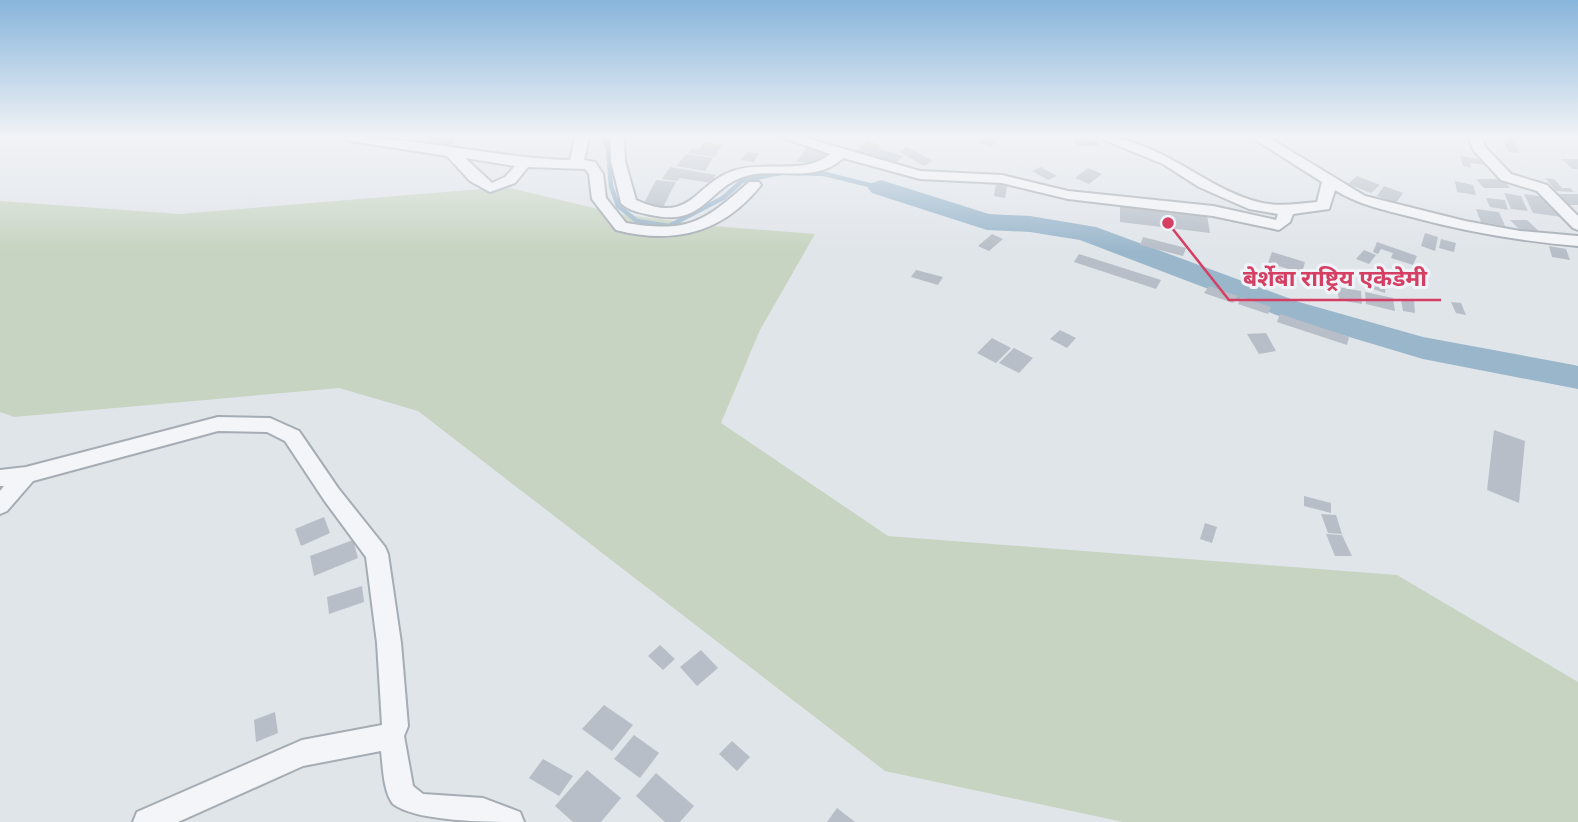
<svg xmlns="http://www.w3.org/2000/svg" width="1578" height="822" font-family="Figtree,'Noto Sans Devanagari',sans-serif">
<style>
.green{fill:#c7d4c1}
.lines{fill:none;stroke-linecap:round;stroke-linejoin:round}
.stream{stroke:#99b6cb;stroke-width:4.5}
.river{fill:#99b6cb;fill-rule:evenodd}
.building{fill:#b7bec7}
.minor-casing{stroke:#a5acb4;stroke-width:4}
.minor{fill:#f3f5f8;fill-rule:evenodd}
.leader{fill:none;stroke:#d43f63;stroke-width:2.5}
.callout-dot{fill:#d43f63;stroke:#f0f3f7;stroke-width:2.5}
.callout-label{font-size:23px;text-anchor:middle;font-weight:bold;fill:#d43f63;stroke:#f0f3f7;stroke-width:6;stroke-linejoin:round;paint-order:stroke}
</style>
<rect width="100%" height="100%" fill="#e0e5ea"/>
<path class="green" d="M506,187l113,27 94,12 102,8 -55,96 -39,93 167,113 509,39 181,107v140h-455l-238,-51 -467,-360 -79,-23 -325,29 -14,-5v-211l179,13z"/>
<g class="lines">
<g class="stream">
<path d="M604,137l4,11 3,38 7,20 19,15 32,5 54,-28 19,-17 38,-8"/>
<path d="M796,173l29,1 56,14"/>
</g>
<path class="river" d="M881,180l108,34 41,2 66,11 203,75 124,35 151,28 4,1v23l-155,-30 -144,-43 -199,-76 -50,-8 -43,-2 -115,-37 -4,-5 4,-5z"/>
</g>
<g class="building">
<path d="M432,137h10l15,2 -7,7 -23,-3z"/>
<path d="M983,137h18l-10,10 -14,-5z"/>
<path d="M1506,137h9l2,6h-3l5,10 -10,-1 -5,-10h4z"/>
<path d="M1073,138l24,3 3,5h-23z"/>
<path d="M868,141l13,4 -3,3 25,8 -9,9 -39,-13z"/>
<path d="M704,142l18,3 -7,12 -27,-4 3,-5 8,1z"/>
<path d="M809,145l26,9 -5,8h-34z"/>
<path d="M907,147l26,14 -9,5 -26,-15z"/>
<path d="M747,152l12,1 -5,9 -13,-2z"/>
<path d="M686,154l27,4 -8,13 -29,-5z"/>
<path d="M1460,156l25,4 2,5 -17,-2 1,5 -8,-2z"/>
<path d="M1561,159h17v10h-5z"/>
<path d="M670,167l46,8 -5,8 -31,-5 -3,3 -15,-2z"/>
<path d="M1041,167l16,9 -9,4 -16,-9z"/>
<path d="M1088,168l14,6 -13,10 -14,-6z"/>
<path d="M1357,176l23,9 -9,8 -23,-9z"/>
<path d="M1545,178l9,1 8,9h8l4,4 -18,-1z"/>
<path d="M1476,179h26l8,9h-26z"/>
<path d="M656,180l20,2 -13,25 -20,-2z"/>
<path d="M1455,181l18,4 3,10 -19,-3z"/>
<path d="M996,184l11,2 -2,12 -11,-2z"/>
<path d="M1384,186l19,7 -7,10 -19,-7z"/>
<path d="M1504,193l17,3 7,15 -17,-2z"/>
<path d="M1524,194l28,4 10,19 -29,-4z"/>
<path d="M1557,194h21v11h-10z"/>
<path d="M1486,198l19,2 3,10 -18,-3z"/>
<path d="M1120,203l87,12 3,18 -90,-11z"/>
<path d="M1476,209l23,3 6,14 -24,-4z"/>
<path d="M1510,220h17l13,12h-18z"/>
<path d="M1425,233l13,4 -3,14 -14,-5z"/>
<path d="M992,234l11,5 -14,12 -11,-5z"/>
<path d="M1143,237l43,11 -3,8 -43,-11z"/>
<path d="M1441,239l15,4 -2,9 -15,-4z"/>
<path d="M1377,242l40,14 -4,9 -22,-7 2,-5 -12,-4 -3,5 -5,-2z"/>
<path d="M1549,246l17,3 4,11 -18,-3z"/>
<path d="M1364,250l12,5 -7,9 -13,-5z"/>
<path d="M1272,252l33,10 -3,11 -34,-10z"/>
<path d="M1079,254l82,26 -5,9 -82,-27z"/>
<path d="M916,270l27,7 -5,8 -27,-8z"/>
<path d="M1366,278l20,7 -1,8 -21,-7z"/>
<path d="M1209,286l29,10 -5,7 -29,-10z"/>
<path d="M1337,287l24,4 1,13 -23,-4z"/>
<path d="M1365,292l28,6 2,13 -29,-7z"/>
<path d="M1241,297l30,10 -3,7 -30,-10z"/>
<path d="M1401,299l13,2 1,12 -12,-2z"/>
<path d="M1451,302l10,1 5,12 -10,-2z"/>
<path d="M1280,314l69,23 -2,8 -70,-23z"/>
<path d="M1060,330l16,8 -9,10 -17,-9z"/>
<path d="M1266,333l10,18 -17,3 -12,-20z"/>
<path d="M992,338l19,10 -15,15 -19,-10z"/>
<path d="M1014,348l19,10 -14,15 -20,-10z"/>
<path d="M1494,430l31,11 -6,62 -32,-13z"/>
<path d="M1304,496l27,7v10l-27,-7z"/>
<path d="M1321,514l15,1 6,19 -14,-1z"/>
<path d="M324,517l6,16 -29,13 -6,-17z"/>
<path d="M1205,523l12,4 -5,16 -12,-4z"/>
<path d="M1326,534l16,1 10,21h-17z"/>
<path d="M353,540l5,18 -44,18 -4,-20z"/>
<path d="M362,586l2,16 -35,12 -2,-17z"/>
<path d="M660,645l15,14 -12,11 -15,-14z"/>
<path d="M701,650l17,18 -21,18 -17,-19z"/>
<path d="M604,705l29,20 -21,26 -30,-22z"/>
<path d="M275,712l3,21 -22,9 -2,-22z"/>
<path d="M634,735l25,18 -19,25 -26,-19z"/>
<path d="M732,741l18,16 -13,14 -18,-17z"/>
<path d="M543,759l30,17 -14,20 -30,-18z"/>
<path d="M587,770l34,28 -20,24h-28l-18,-16z"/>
<path d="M656,773l38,33 -14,16h-15l-29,-26z"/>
<path d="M837,808l18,14h-28z"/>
</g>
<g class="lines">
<defs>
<g id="minor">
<path d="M344,137c76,0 150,21 226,23l5,-23h14l-5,23 11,2 8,12 3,24 20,25c62,10 77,0 123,-41h10l2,3c-38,48 -87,60 -145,45l-24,-31 -3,-25 -4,-5 -57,-2 -13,16 -25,9 -20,-11 -23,-25 -96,-15zM465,158l50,8 -10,11 -13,6z"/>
<path d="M610,137h14l1,24 11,39c57,26 58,-18 100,-30 29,-9 70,5 94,-16l-49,-17h22l117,34 82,4 66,16 145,15 63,14 2,-6 -29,-5 -50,-22 -36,-23 -66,-27c62,0 104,50 161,65 19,5 40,2 59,0l5,-20 -71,-45h17l97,59 100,25 55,10 58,5v10c-57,-5 -111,-14 -166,-29 -28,-7 -53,-12 -77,-27l-6,19 -36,5 -3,8 -11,8 -66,-14 -145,-17 -66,-16 -82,-4 -77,-21c-28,27 -68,8 -100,19 -36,12 -39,50 -92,38 -10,-2 -22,-4 -30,-12l-10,-42z"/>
<path d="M1468,137h14l3,10 26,27 36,11 31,31v14l-5,-2 -36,-37 -36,-11 -27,-29z"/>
<path d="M218,417l52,1 29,13 39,57 47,59 3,7 13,89 7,83 -4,10 9,50 10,8 60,4 37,14 4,10c-35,0 -107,0 -131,-18 -10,-13 -10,-38 -12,-53l-78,15 -125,56h-45l4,-10 165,-72 80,-15 -5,-82 -11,-86 -42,-57 -39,-59 -18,-9 -49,-1 -185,50 -26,30 -7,3v-23l4,-5h-4v-16l26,-3z"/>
</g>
</defs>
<use href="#minor" class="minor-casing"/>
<use href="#minor" class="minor"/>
</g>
<linearGradient id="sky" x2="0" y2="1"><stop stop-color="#88b5dc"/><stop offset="0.54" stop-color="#f1f3f6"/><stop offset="1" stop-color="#f1f3f6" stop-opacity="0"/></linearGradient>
<rect width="1578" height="252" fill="url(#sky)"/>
<path class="leader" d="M1168 223L1229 300H1441"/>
<circle class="callout-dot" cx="1168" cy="223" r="7"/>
<g class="callout-label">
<text x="1335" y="286">बेर्शेबा राष्ट्रिय एकेडेमी</text>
</g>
</svg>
